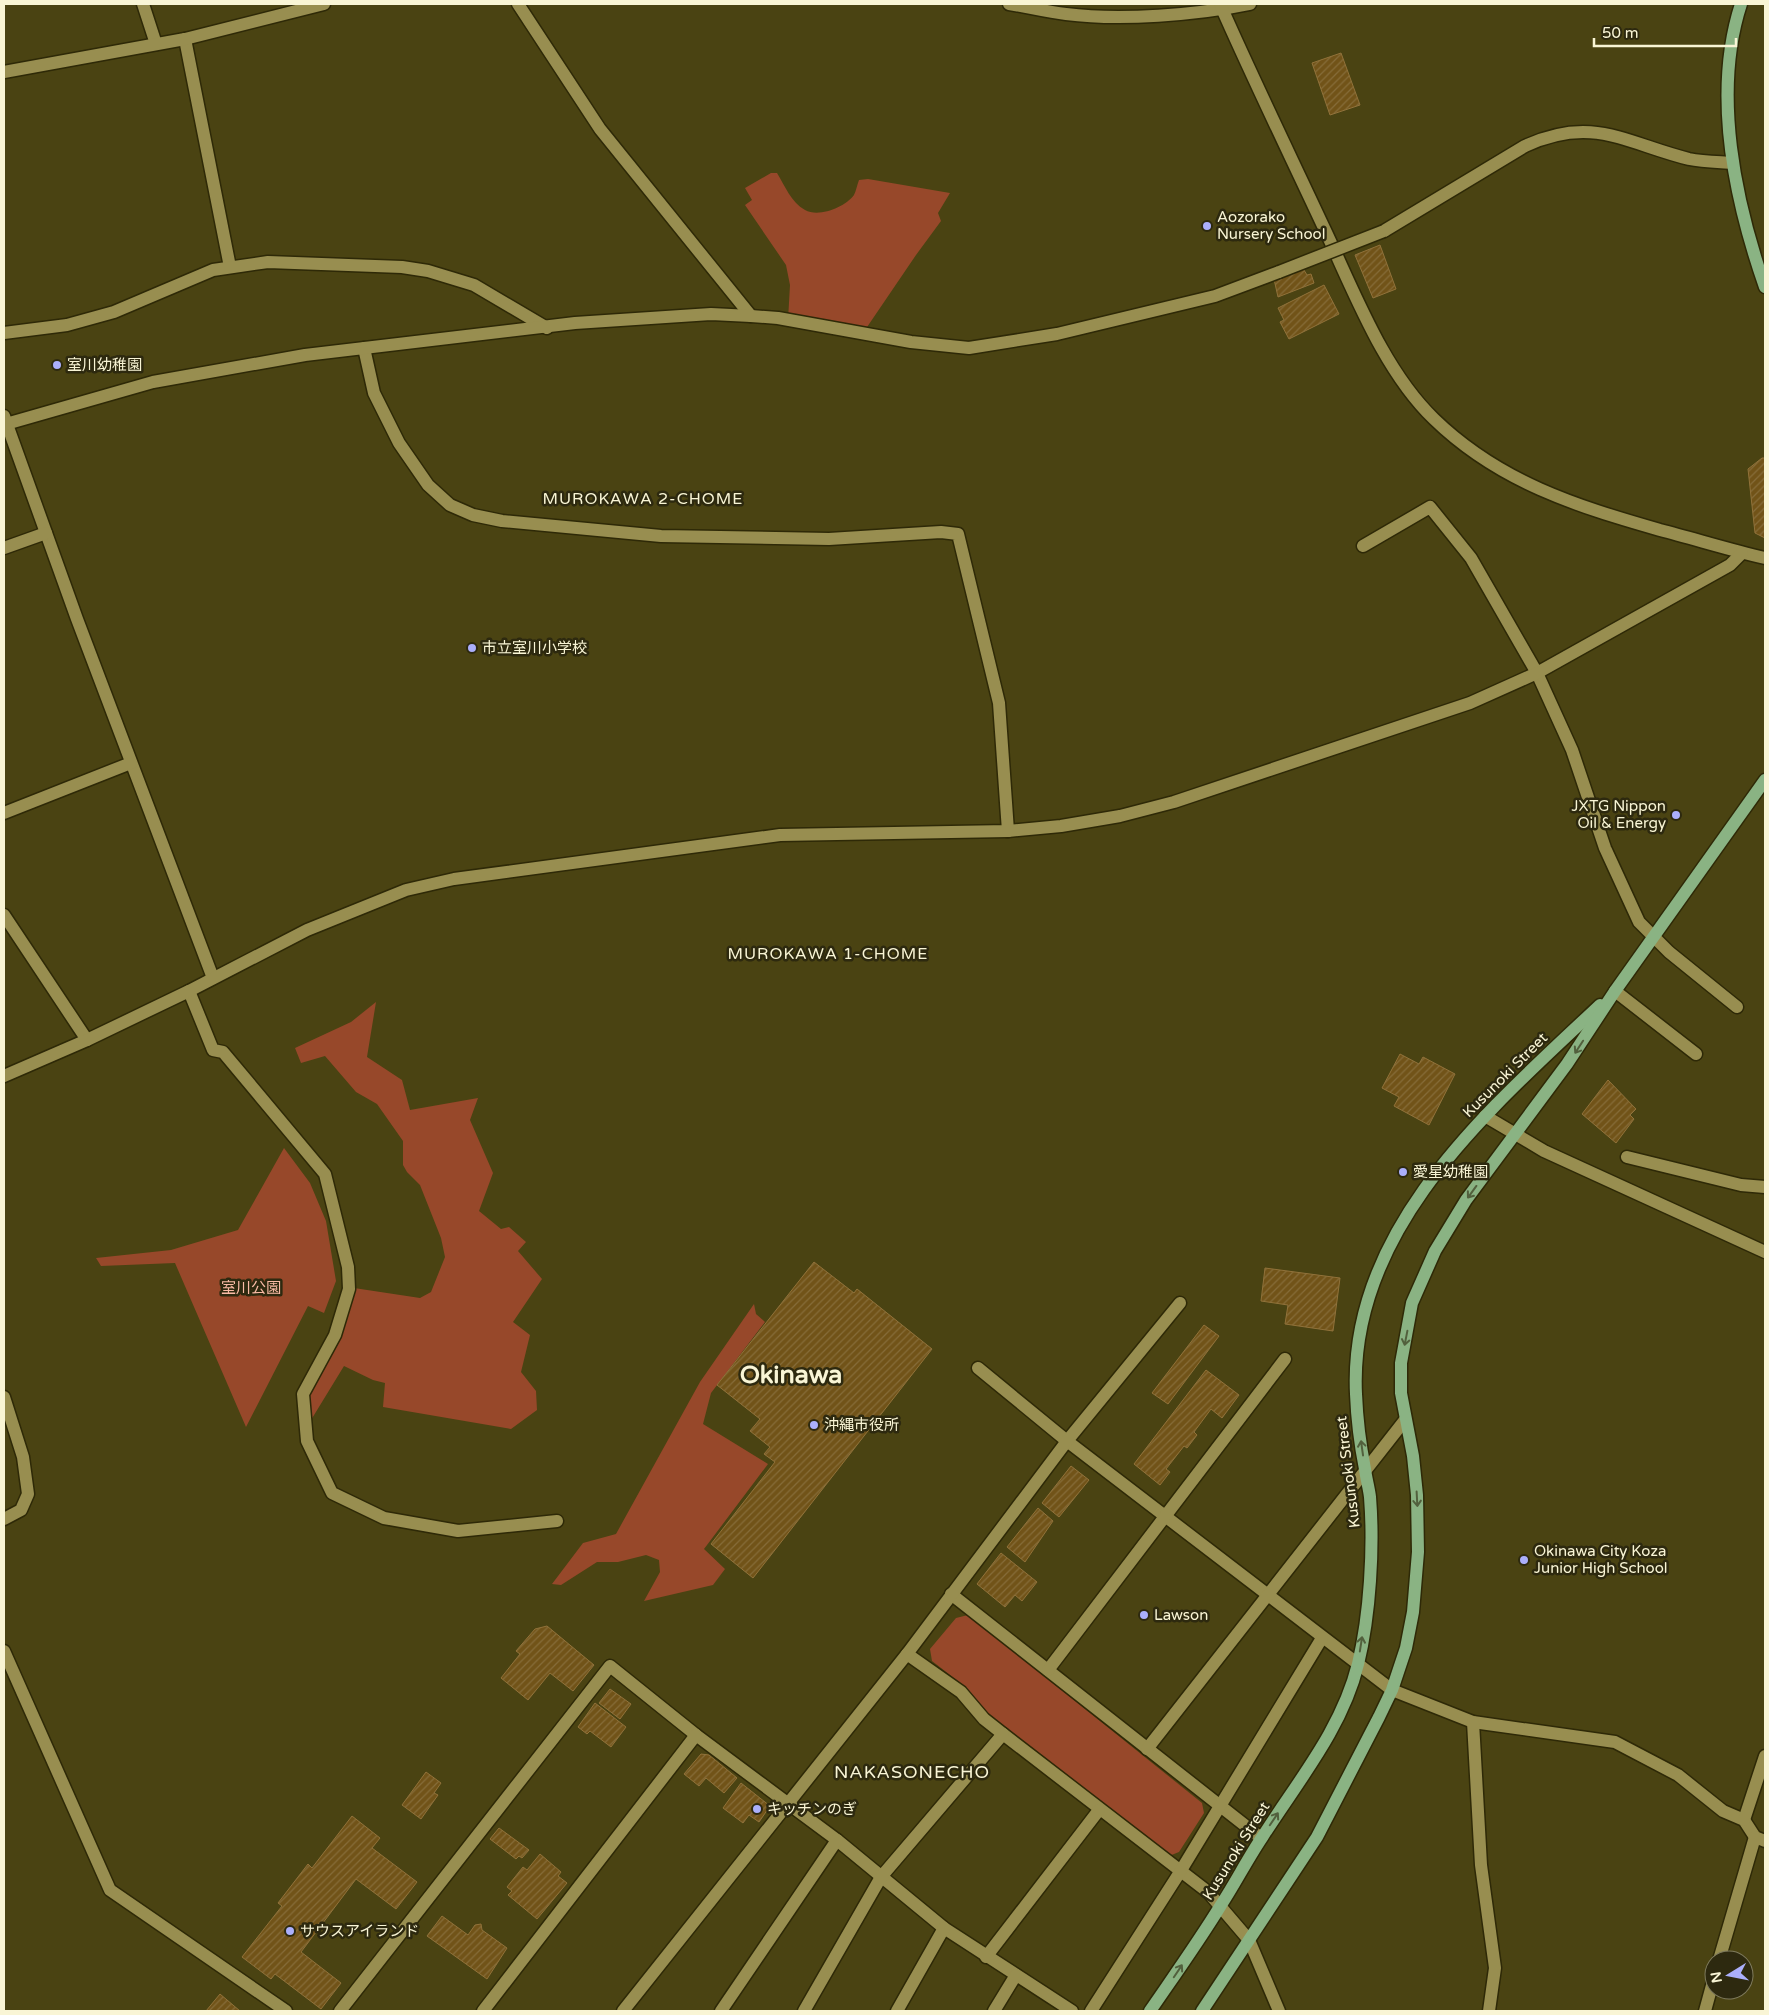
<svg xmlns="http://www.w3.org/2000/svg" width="1769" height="2015" font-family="'Varela Round','Noto Sans JP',sans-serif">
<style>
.park{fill:#97482a}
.building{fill:url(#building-hatch);stroke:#91723a}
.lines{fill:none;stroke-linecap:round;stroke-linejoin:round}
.minor-casing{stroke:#2e2907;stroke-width:15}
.major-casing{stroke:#2e2907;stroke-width:15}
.minor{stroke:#988e50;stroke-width:12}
.major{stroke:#8ab383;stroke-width:12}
.minor-bridge-casing{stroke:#2e2907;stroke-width:15;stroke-linecap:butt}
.minor-bridge{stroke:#988e50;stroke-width:12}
.oneway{stroke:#52603d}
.poi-dot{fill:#abaffb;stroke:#2d290f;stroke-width:2}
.labels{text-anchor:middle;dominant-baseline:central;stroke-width:5;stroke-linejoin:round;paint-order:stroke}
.poi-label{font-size:15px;fill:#f9f5d5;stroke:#2d290f;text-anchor:start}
.street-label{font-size:15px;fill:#f9f5d5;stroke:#2d290f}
.park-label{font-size:15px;fill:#f9bba5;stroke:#2d290f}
.neighbourhood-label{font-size:16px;letter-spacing:1px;fill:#f9f5d5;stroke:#2d290f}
.quarter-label{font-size:18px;letter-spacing:1px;fill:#f9f5d5;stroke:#2d290f}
.town-label{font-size:25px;font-weight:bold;fill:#f9f5d5;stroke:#2d290f}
</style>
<defs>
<pattern id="building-hatch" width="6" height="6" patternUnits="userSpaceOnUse" patternTransform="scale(1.25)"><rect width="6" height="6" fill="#715318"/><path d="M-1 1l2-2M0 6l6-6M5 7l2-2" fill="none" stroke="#866c39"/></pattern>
</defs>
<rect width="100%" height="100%" fill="#4a4312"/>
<g class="park">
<path d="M771,173h6c8,13 14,29 28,37 14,8 40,-3 49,-15 2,-4 3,-10 5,-15l9,-1 82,14 -12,20 3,8 -25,34 -53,78 -75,-13 2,-35 -4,-20 -41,-60 7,-5 -7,-12z"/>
<path d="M376,1002l-9,55 35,23 8,30 68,-12 -8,22 23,53 -14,38 22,18 8,-2 17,15 -8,9 24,28 -29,43 17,13 -9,37 15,19 1,19 -26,19 -128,-22 2,-24 -12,-3 -29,-14 -33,54 -3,-23 46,-109 66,10 11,-6 14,-35 -4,-19 -21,-53 -13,-13 -4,-7v-24l-26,-37 -21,-12 -31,-36 -24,7 -6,-15 56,-26z"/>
<path d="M284,1148l26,35 16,38 10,60 -12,32 -16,-7 -62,121 -71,-164 -74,3 -5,-8 75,-8 67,-20z"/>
<path d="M754,1304l2,10 9,8 -54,71 -8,31 65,40 -64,85 21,20 -12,16 -69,16 16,-29 -1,-12 -13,-5 -28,7h-21l-36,23 -9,-1 31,-41 33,-9 84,-152z"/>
<path d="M968,1615l234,188 2,10 -25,39 -10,4 -182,-141 -24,-30 -31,-24 -2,-12 26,-31z"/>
</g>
<g class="building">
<path d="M1341,53l19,52 -30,10 -18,-52z"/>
<path d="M1380,245l16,44 -23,9 -18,-43z"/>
<path d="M1302,267l5,8 4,-1 3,9 -36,14 -4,-18z"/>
<path d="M1324,285l15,29 -50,25 -9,-17 4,-2 -6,-12z"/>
<path d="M1762,458h3v80l-10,-5 -7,-64z"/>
<path d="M1400,1054l19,10 4,-7 32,17 -26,51 -35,-19 5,-9 -17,-9z"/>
<path d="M1608,1080l28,29 -6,6 4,4 -18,24 -34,-29z"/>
<path d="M814,1262l40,31 3,-4 75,60 -179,229 -42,-34 64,-82 -11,-8 6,-7 -20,-16 10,-12 -43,-34z"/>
<path d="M1265,1268l75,10 -7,53 -48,-7 3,-19 -27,-4z"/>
<path d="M1204,1325l15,11 -51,68 -16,-11z"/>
<path d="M1206,1370l33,25 -17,23 -11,-9 -17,23 3,3 -10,13 -3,-2 -18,23 4,3 -10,13 -26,-21z"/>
<path d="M1071,1466l18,14 -30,37 -17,-14z"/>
<path d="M1038,1508l15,13 -28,41 -18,-15z"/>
<path d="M1001,1553l36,29 -15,19 -7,-6 -10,12 -28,-23z"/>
<path d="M547,1626l47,39 -21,26 -23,-18 -22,27 -27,-22 19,-24 -4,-3 19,-22z"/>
<path d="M610,1689l21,15 -11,15 -21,-16z"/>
<path d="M595,1703l31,24 -15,20 -21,-16 -3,3 -9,-7z"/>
<path d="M701,1754l8,1 28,23 -13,15 -18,-15 -7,8 -15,-12z"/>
<path d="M426,1772l15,11 -7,10 4,2 -17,24 -19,-14z"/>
<path d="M741,1783l29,23 -11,16 -10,-7 -6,8 -20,-15z"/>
<path d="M352,1816l28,22 -8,10 45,34 -21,27 -40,-30 -55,73 40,31 -20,26 -46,-35 -4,5 -29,-22 40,-51 -4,-3 30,-39 4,4z"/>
<path d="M499,1828l30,22 -7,8 -3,-2 -3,3 -26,-20z"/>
<path d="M540,1854l21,18 -3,4 9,7 -30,36 -29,-24 4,-4 -5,-4 16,-20 4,3z"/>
<path d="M442,1916l26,19 7,-10 6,-1 1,6 25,18 -20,31 -60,-43z"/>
<path d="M220,1994l20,17h-34z"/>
</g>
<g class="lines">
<defs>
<g id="minor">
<path d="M143,4l13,40"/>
<path d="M518,4l82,125 151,187"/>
<path d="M1009,4c19,3 38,8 57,10 54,7 131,1 184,-10"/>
<path d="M1220,4c33,75 69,149 104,224 30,63 59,142 110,191 65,63 142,87 226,111 35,9 70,20 105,28"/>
<path d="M185,39l45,228"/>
<path d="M4,72l181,-33 139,-35"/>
<path d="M1384,231l141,-85c68,-31 100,-3 164,13 14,3 29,3 43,4"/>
<path d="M4,333l63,-8 47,-13 99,-42 55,-8 134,5 26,4 46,14 73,43"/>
<path d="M364,348l10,45 25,50 29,42 22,20 23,10 29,6 159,15 168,3 112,-7 17,2 41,169 9,128"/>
<path d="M4,416l73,203 136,359"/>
<path d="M6,424l147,-42 152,-27 270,-32 136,-9 40,2 27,2 133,24 58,6 88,-14 158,-38 64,-24"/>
<path d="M1363,546l67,-39 41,51 66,115 35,77 33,98 34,74 30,30 68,55"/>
<path d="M4,548l42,-15"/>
<path d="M4,813l127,-50"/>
<path d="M4,915l83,125"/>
<path d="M189,991l24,59 10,2 102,122 23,93 1,22 -14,46 -32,59 4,47 25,52 52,25 74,13 99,-10"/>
<path d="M1615,991l81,63"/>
<path d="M4,1076l83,-36 102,-49 118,-61 99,-40 48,-11 326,-44 228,-4 53,-5 59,-10 54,-14 296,-99 67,-30 193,-108 12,-12"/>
<path d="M1485,1116l59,35 221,101"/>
<path d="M1627,1157l114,28 24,2"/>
<path d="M978,1368l89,73 325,249 81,32 142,20 63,33 45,36 21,9 11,17 10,4"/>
<path d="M4,1397l19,60 5,37 -7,16 -17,9"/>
<path d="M951,1594l310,244"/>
<path d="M4,1651l106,239 176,121"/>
<path d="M907,1654l54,38 23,27 19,15 205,158 41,48 30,71"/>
<path d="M1048,1670l237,-311"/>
<path d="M1473,1722l8,143 14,103 -6,43"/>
<path d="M1147,1749l258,-329"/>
<path d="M1744,1820l21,-64"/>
<path d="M986,1957l113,-147"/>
<path d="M1719,1960l36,-123"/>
<path d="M340,2011l270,-345 86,69 141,105 107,88 128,83"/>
<path d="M483,2011l213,-276"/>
<path d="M623,2011l284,-357 160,-213 113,-138"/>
<path d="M721,2011l116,-171"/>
<path d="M804,2011l77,-134 122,-143"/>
<path d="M897,2011l47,-83"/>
<path d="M994,2011l22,-36"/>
<path d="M1091,2011l89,-139 142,-234"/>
<path d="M1705,2011l9,-33"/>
</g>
<g id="major">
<path d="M1741,4c-29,89 -6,197 24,283"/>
<path d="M1150,2011c24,-35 49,-70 71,-106 15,-23 27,-47 42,-69 35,-55 79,-107 95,-172 12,-49 16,-117 12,-167 -1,-9 -4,-19 -5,-28 -5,-25 -8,-50 -9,-75 -8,-166 135,-286 244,-389"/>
<path d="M1202,2011l115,-174 62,-120 13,-27 14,-42 7,-36 5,-60 -1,-57 -4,-39 -12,-63v-30l11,-60 23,-52 31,-51 101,-136 48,-73 150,-211"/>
</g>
</defs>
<use href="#minor" class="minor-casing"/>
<use href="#major" class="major-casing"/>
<use href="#minor" class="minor"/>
<use href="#major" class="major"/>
<defs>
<path id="minor-bridge" d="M1279,272l105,-41"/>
</defs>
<use href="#minor-bridge" class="minor-bridge-casing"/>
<use href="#minor-bridge" class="minor-bridge"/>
</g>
<defs><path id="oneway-shaft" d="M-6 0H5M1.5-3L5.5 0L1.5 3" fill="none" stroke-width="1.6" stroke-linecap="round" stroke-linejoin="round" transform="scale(1.25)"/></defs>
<g class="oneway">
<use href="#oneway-shaft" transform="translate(1579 1047) rotate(123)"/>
<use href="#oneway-shaft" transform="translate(1472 1192) rotate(126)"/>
<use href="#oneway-shaft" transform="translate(1406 1338) rotate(101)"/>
<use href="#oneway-shaft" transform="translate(1362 1448) rotate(-98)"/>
<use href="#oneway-shaft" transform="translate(1417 1499) rotate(87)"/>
<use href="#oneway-shaft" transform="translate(1361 1644) rotate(-81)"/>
<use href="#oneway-shaft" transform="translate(1274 1819) rotate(-56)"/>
<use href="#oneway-shaft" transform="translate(1178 1971) rotate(-56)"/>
</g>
<g class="poi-dot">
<circle cx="1207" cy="226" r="5"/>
<circle cx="57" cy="365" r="5"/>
<circle cx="472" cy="648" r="5"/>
<circle cx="1676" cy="815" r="5"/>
<circle cx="1403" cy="1172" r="5"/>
<circle cx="814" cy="1425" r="5"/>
<circle cx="1524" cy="1560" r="5"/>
<circle cx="1144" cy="1615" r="5"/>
<circle cx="757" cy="1809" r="5"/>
<circle cx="290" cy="1931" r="5"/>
</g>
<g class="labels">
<g class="poi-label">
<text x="1217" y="217">Aozorako<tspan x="1217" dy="17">Nursery School</tspan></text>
<text x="67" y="365">室川幼稚園</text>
<text x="482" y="648">市立室川小学校</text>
<text x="1666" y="806" text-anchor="end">JXTG Nippon<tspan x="1666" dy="17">Oil &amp; Energy</tspan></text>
<text x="1413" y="1172">愛星幼稚園</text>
<text x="824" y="1425">沖縄市役所</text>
<text x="1534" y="1551">Okinawa City Koza<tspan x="1534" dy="17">Junior High School</tspan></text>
<text x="1154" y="1615">Lawson</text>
<text x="767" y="1809">キッチンのぎ</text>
<text x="300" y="1931">サウスアイランド</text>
</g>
<g class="street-label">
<text transform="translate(1505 1075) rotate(-45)">Kusunoki Street</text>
<text transform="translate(1348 1472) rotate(-97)">Kusunoki Street</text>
<text transform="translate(1236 1851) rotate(-58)">Kusunoki Street</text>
</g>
<g class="park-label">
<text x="251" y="1288">室川公園</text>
</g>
<g class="neighbourhood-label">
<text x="643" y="499">MUROKAWA 2-CHOME</text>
<text x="828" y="954">MUROKAWA 1-CHOME</text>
</g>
<g class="quarter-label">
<text x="912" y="1772">NAKASONECHO</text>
</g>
<g class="town-label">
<text x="791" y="1375">Okinawa</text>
</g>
</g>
<rect width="1769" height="2015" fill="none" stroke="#f9f5d5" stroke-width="10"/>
<g transform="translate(1729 1975) rotate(260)"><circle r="24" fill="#2d290f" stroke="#7f7b5e"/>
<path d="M0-4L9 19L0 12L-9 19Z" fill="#abaffb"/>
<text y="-8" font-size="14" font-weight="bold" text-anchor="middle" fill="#f9f5d5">N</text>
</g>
<path d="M1594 38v8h142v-8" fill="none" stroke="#f9f5d5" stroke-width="2.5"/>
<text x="1602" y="38" font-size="15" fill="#f9f5d5" stroke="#2d290f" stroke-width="4" paint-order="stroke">50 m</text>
</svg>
